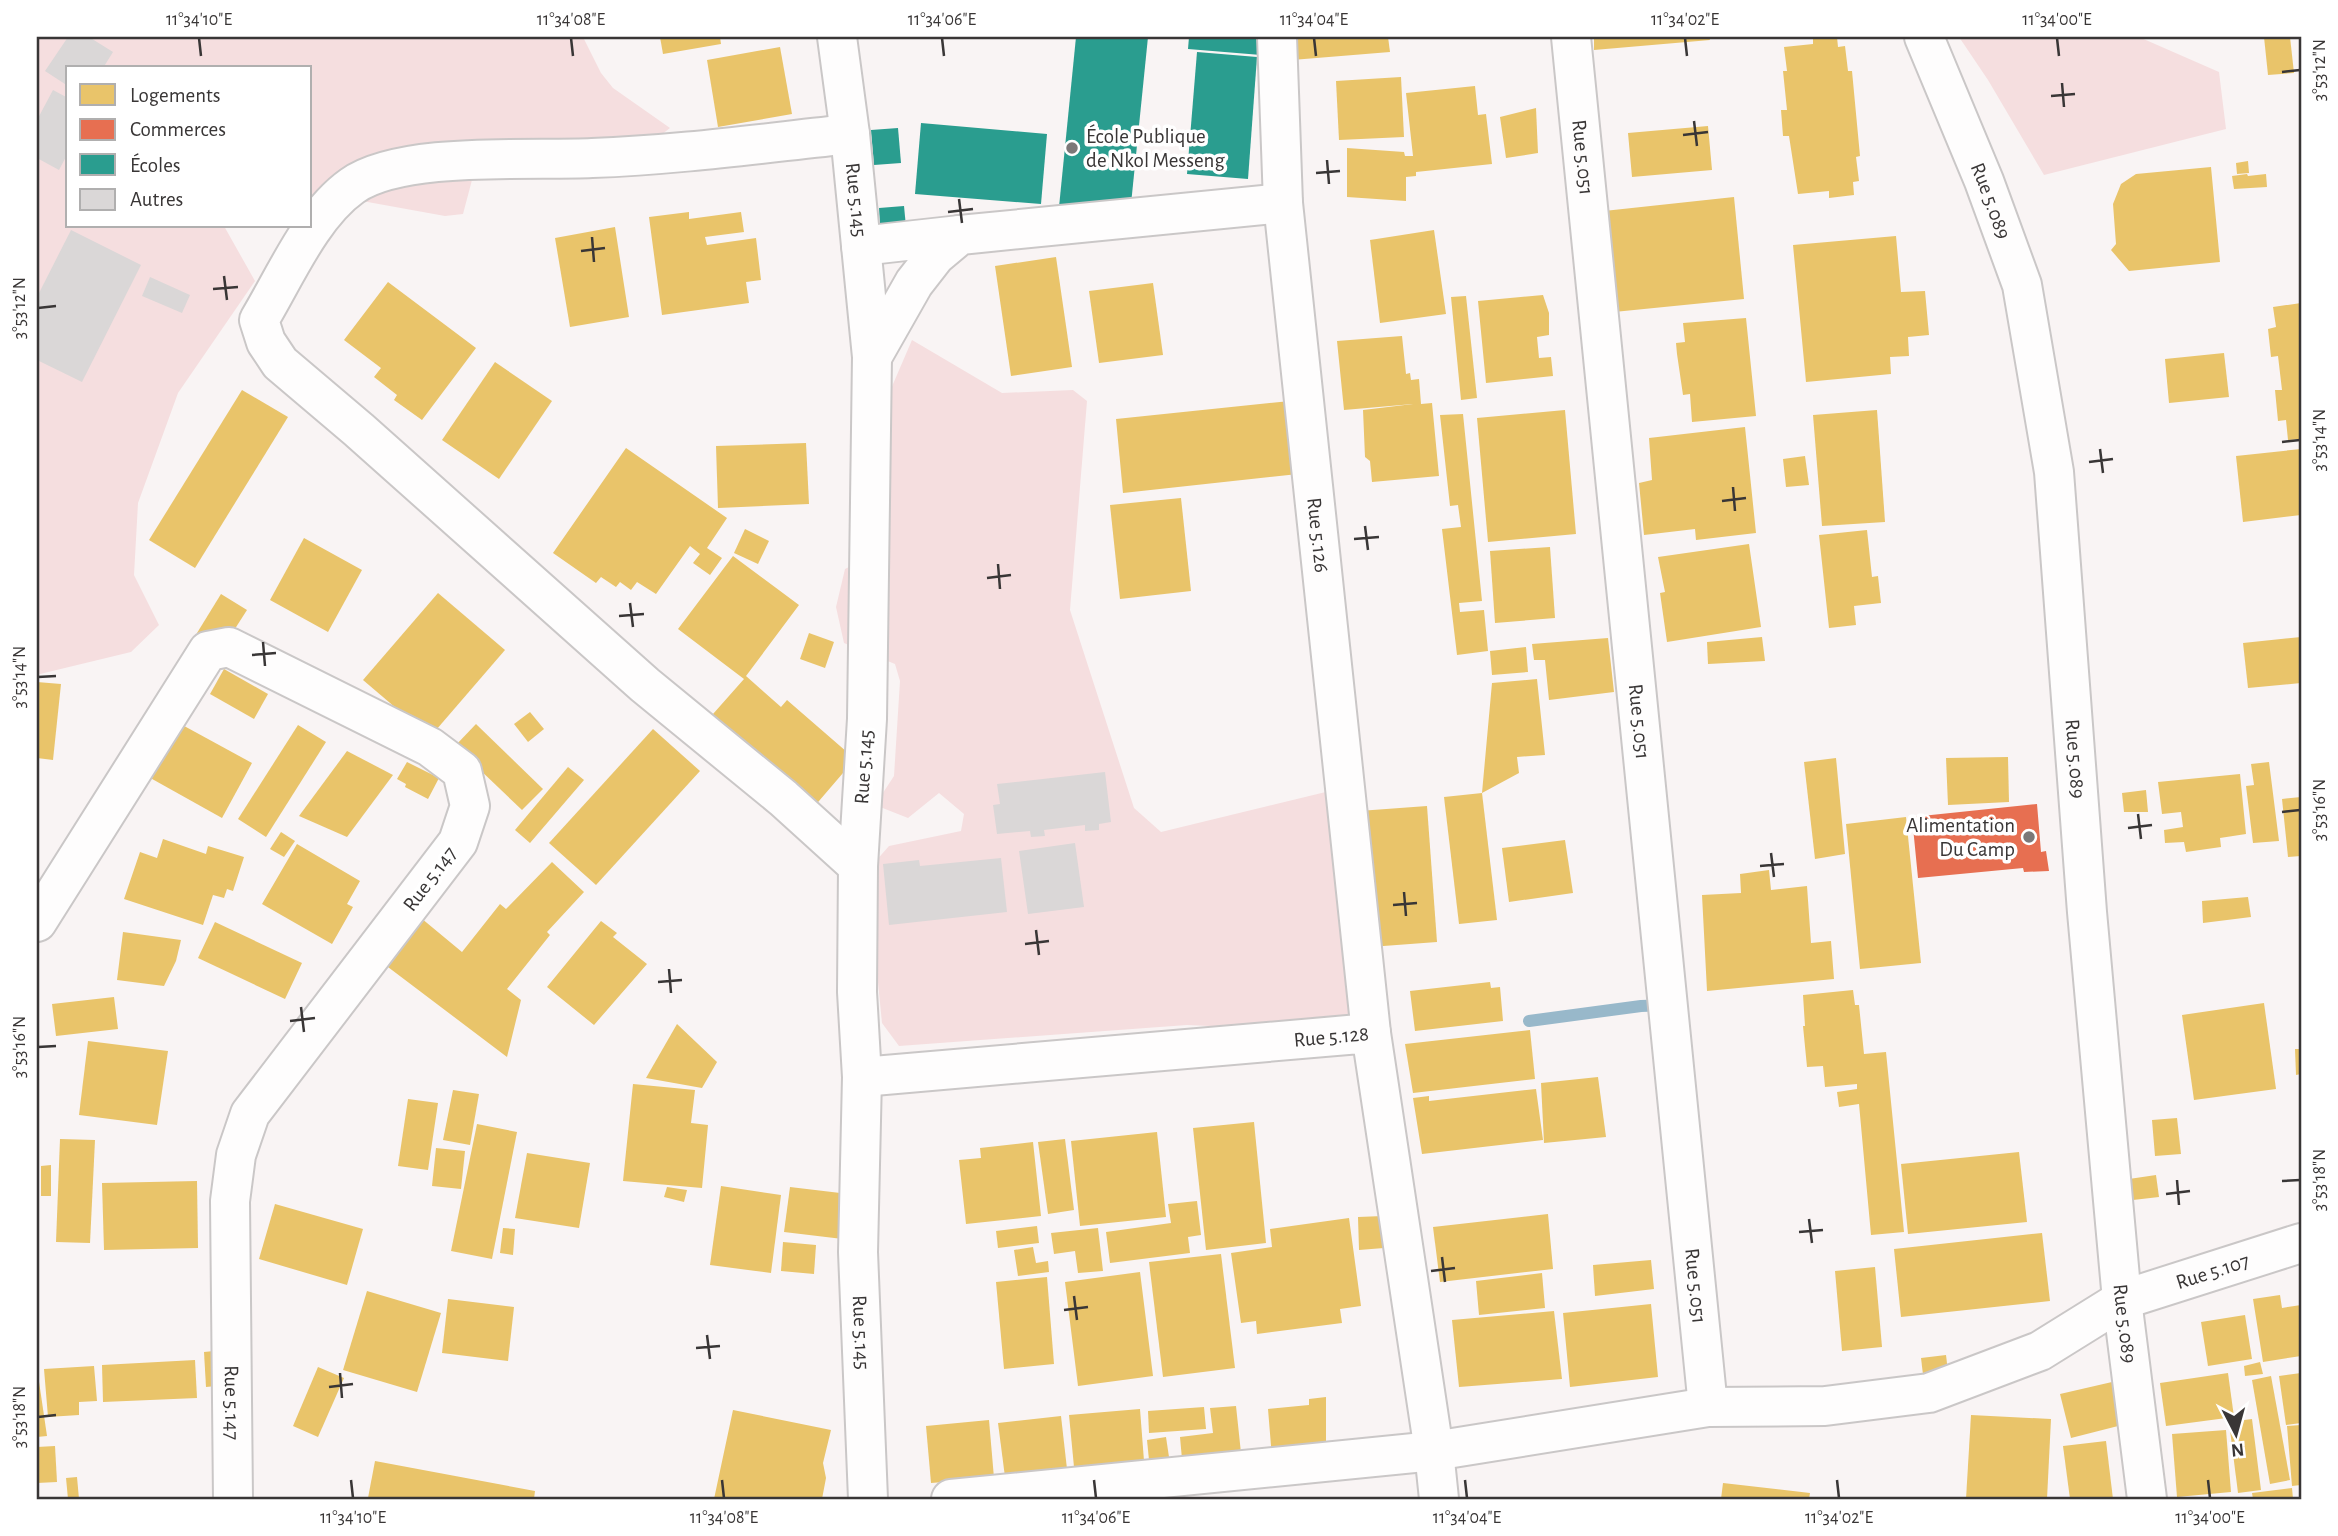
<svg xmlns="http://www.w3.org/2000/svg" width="2338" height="1536" font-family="'Alegreya Sans',sans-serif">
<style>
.green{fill:#f5dedf}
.homes{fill:#e9c46a}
.shops{fill:#e76f51}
.schools{fill:#2a9d8f}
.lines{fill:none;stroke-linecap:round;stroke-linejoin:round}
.stream{stroke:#98b8ca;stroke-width:12}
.building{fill:#dad7d7}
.street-casing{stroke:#cac7c7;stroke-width:42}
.secondary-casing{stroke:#cac7c7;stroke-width:42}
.street{stroke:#fefdfd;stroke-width:38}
.secondary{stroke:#fefdfd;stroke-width:38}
.ticks{fill:none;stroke:#393636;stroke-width:2.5}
.poi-dot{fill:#7c7878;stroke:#fff;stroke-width:2.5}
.labels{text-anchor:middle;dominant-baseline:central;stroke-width:7;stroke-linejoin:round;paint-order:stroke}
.poi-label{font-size:21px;fill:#393636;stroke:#fff;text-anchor:start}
.street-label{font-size:21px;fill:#393636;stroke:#fff}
.neatline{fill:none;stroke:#393636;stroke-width:2.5}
.ticks-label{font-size:18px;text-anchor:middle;fill:#393636}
</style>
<rect width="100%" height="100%" fill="#f9f4f4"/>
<g class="green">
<path d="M37,37h546l18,36 12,15 57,40 -44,34 -154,18 -9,34 -18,2 -94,-17 -41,8v-139h-242v158h156l31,55 -77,112 -40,110 -4,72 25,50 -28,27 -91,22 -3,-1z"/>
<path d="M1959,37h180l80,35 7,57 -182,46 -56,-95z"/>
<path d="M912,340l90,53 71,-3 14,11 -17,209 64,198 27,24 173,-42 25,187 -11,45 -45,8 -116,-5 -288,21 -17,-23 -15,-152 22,-25 72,-15 3,-17 -25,-21 -31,25 -33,-13 19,-29 6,-95 -5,-17 -51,-21 -8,-36 9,-38 32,-16 7,-148z"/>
</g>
<g class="homes">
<path d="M660,37h60l1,7 -58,10z"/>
<path d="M1290,37h98l2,15 -98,8z"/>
<path d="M1594,37h115l1,3 -116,10z"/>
<path d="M1826,37h11l1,10 7,-1 3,25h4l8,85 -4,1 3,24 -6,1 1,13 -25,3v-7l-31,3 -9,-58h-6l-2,-26h6l-4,-39h4l-3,-24 29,-3v-6z"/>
<path d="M2264,37h26l4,36 -26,2z"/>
<path d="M780,47l12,67 -74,13 -11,-67z"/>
<path d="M1401,77l3,60 -65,3 -3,-59z"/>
<path d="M1475,86l3,29 8,-1 6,50 -76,8v4l-10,1v24l-59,-4v-49l57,4 1,4h8l-7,-63z"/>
<path d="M1536,108l2,45 -32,5 -6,-41z"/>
<path d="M1708,126l4,44 -80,7 -4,-44z"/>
<path d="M2248,161l1,12 -12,1 -1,-11z"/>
<path d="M2211,167l9,95 -91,9 -18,-21 5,-6 -3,-40 8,-20 15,-10z"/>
<path d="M2247,174l1,2 18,-2 1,13 -33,2 -2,-13z"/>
<path d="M1734,197l10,102 -130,13 -10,-101z"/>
<path d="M689,212v7l52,-7 3,20 -39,5 2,8 49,-7 5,42 -15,2 3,21 -87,12 -13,-98z"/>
<path d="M615,227l14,90 -59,10 -15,-89z"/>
<path d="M1434,230l12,84 -66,9 -10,-83z"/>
<path d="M1896,236l5,56 24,-1 4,44 -21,2 1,19 -19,1 1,17 -85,8 -13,-137z"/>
<path d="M1056,257l16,110 -61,9 -16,-110z"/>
<path d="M388,282l88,66 -54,72 -28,-20 3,-5 -23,-18 7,-9 -37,-28z"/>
<path d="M1153,283l10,72 -64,8 -10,-72z"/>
<path d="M1543,295l6,18v22l-12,2 2,21 12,-1 2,19 -67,7 -8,-82z"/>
<path d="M1466,296l11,102 -16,2 -10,-103z"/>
<path d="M2301,303v136l-13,1 -2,-20 -8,1 -3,-31h7l-4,-34 -7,1 -3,-28 8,-2 -3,-20z"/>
<path d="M1746,318l10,98 -64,6 -2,-28 -7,1 -6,-41 -1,-11 9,-1 -2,-19z"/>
<path d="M1402,336l4,38 4,-1 1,7 8,-1 2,25 11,-1 7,73 -67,6 -2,-21 -5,-4 -2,-47 50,-6 -69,6 -7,-69z"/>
<path d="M2224,353l5,44 -60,6 -4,-44z"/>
<path d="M495,362l57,39 -53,78 -57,-39z"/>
<path d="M242,390l46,27 -93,151 -46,-28z"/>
<path d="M1290,401l8,73 -175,19 -7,-74z"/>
<path d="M1565,410l11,124 -88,8 -11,-124z"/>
<path d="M1877,410l8,112 -63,4 -9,-111z"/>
<path d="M1463,414l19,187 -23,2 1,9 24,-2 4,41 -31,4 -15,-126 19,-2 -3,-22 -8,1 -10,-91z"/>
<path d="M1745,427l11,106 -60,7 -1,-11 -51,6 -5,-52 13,-3 -3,-42z"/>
<path d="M806,443l3,61 -91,4 -2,-62z"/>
<path d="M626,448l101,70 -20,30 15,10 -12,17 -17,-12 7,-9 -10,-8 -34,48 -19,-12 -6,8 -11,-8 -4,5 -15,-10 -5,6 -43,-30z"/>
<path d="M2301,449v66l-58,7 -7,-66z"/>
<path d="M1805,456l4,29 -23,2 -3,-28z"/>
<path d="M1181,498l10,93 -71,8 -10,-94z"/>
<path d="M745,529l24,12 -11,23 -24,-11z"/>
<path d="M1867,530l5,47 6,-1 3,27 -27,3 2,19 -27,3 -10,-93z"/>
<path d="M304,538l58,32 -34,62 -58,-32z"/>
<path d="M1749,544l12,83 -94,15 -7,-49 5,-1 -7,-35z"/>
<path d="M1550,547l5,71 -60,5 -5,-72z"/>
<path d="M733,556l66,49 -53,71 35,31 6,-7 68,59 -42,49 -100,-94 31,-35 -66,-50z"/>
<path d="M438,593l67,57 -75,87 -67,-57z"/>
<path d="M221,594l26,16 -25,39 -25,-16z"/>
<path d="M809,633l25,9 -9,26 -25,-9z"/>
<path d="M1762,637l3,24 -57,3 -1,-22z"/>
<path d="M2301,637v46l-53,5 -5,-45z"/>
<path d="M1608,638l6,54 -65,8 -4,-40h-11l-2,-16z"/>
<path d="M1526,647l2,25 -36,3 -2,-24z"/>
<path d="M224,669l44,25 -14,25 -44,-25z"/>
<path d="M1537,679l8,76 -28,2 2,16 -37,20 10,-110z"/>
<path d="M37,682l24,2 -8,76 -16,-2z"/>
<path d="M530,712l14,17 -16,13 -14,-18z"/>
<path d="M175,721l77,42 -30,55 -77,-43z"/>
<path d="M476,724l67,65 -21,21 -67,-64z"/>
<path d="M298,725l28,17 -60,95 -28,-18z"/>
<path d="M653,729l47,42 -104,114 -47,-42z"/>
<path d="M347,751l46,24 -46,62 -48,-21z"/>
<path d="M2008,757l1,45 -61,3 -2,-47z"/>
<path d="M1836,758l9,96 -30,5 -11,-97z"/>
<path d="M407,762l32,16 -11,21 -23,-12 1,-3 -9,-5z"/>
<path d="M2269,762l10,79 -26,2 -7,-57 8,-1 -3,-21z"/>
<path d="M568,767l16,13 -54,63 -15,-13z"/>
<path d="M2240,774l6,60 -26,4 1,9 -35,5 -2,-10 -19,1 -1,-13 19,-3 -2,-15 -19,2 -4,-32z"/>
<path d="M2146,790l2,22h-24l-2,-19z"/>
<path d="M1482,793l15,127 -38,4 -15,-127z"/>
<path d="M2301,797v59l-13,1 -6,-58z"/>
<path d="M1427,806l10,136 -67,5 -11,-136z"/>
<path d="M1906,817l15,146 -61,6 -14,-145z"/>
<path d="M281,832l14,9 -11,16 -14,-8z"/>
<path d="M163,839l43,15 2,-8 36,11 -11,34 -6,-2 -3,9 -11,-3 -10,30 -79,-26 16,-47 17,6z"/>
<path d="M1565,840l8,53 -64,9 -7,-54z"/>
<path d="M297,844l63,37 -13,23 6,3 -21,37 -70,-40z"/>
<path d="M552,862l32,30 -37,40 3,3 -43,54 14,11 -14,57 -123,-93 37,-46 41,34 38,-48 6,5z"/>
<path d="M1769,870l2,20 36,-4 4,57 20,-2 3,38 -127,12 -5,-96 39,-2 -1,-19z"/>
<path d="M2248,897l3,20 -48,6 -1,-22z"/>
<path d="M601,921l16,12 -4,4 34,27 -53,61 -47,-38z"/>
<path d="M215,922l87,41 -17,36 -87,-41z"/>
<path d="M123,932l58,8 -5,21 -12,25 -47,-6z"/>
<path d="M1490,982l1,6 9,-1 3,34 -88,10 -5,-40z"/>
<path d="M1853,990l2,15h4l5,49 22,-2 18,180 -33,3 -12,-131 -20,3 -2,-15 20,-3v-5l-32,3 -2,-21 -16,1 -4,-41h2l-2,-31z"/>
<path d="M114,997l4,32 -62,7 -4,-32z"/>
<path d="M2264,1003l12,86 -82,11 -12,-85z"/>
<path d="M677,1024l40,38 -15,26 -56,-10z"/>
<path d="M1530,1030l5,49 -122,14 -8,-49z"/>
<path d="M88,1041l80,10 -11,74 -78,-10z"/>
<path d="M2295,1049h6v25l-5,1z"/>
<path d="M1598,1077l8,60 -62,6 -3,-60z"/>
<path d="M633,1084l62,6 -4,33 17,2 -6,63 -79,-7z"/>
<path d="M1536,1089l7,51 -121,14 -9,-56 16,-2v5z"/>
<path d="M453,1090l26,4 -9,51 -27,-5z"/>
<path d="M408,1099l30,4 -10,67 -30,-4z"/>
<path d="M2177,1118l4,36 -26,2 -3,-36z"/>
<path d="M1254,1122l12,121 -60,7 -13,-122z"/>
<path d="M477,1124l40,8 -25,127 -41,-8z"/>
<path d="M1157,1132l9,85 -86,9 -9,-85z"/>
<path d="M60,1139l35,1 -5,103 -34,-1z"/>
<path d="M1065,1139l9,71 -26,4 -10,-72z"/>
<path d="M1033,1142l8,74 -75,8 -7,-64 22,-2 -1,-10z"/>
<path d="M436,1148l29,3 -4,38 -29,-3z"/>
<path d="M2019,1152l8,70 -119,12 -7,-70z"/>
<path d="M527,1153l63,10 -11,65 -64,-10z"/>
<path d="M51,1165v31h-10v-30z"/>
<path d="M2156,1175l3,22 -26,3 -4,-21z"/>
<path d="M197,1181l1,67 -94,2 -2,-67z"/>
<path d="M721,1186l60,9 -10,78 -61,-8z"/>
<path d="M667,1187l20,3 -3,12 -20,-5z"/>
<path d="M790,1187l67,8 -6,45 -67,-8z"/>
<path d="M1197,1201l4,34 -13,2 2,16 -80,10 -4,-31 65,-9 -3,-19z"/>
<path d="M275,1204l88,25 -16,56 -88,-26z"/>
<path d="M1548,1214l5,55 -113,13 -7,-55z"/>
<path d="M1383,1216l1,32 -25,2 -1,-33z"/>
<path d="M1349,1218l12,88 -21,3 2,14 -85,11 -1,-13 -15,2 -10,-70 41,-6 -2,-18z"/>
<path d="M1037,1226l2,17 -41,5 -2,-17z"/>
<path d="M503,1228l12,1 -2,26 -13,-2z"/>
<path d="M1098,1228l5,43 -25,2 -3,-22 -21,3 -3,-21z"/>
<path d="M2042,1233l8,68 -149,16 -7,-68z"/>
<path d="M783,1242l33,3 -2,29 -33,-3z"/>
<path d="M1033,1247l3,16 12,-2 1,11 -31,4 -4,-26z"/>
<path d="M1221,1254l14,114 -72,9 -14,-115z"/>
<path d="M1651,1260l3,29 -59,7 -2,-31z"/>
<path d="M1875,1267l7,80 -40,4 -7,-80z"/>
<path d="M1140,1272l13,104 -75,10 -13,-104z"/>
<path d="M1542,1273l3,35 -66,7 -3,-34z"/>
<path d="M1047,1277l7,87 -50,5 -8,-87z"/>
<path d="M367,1291l74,22 -24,79 -74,-22z"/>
<path d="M2280,1295l2,13 19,-3v51l-38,6 -10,-63z"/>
<path d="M448,1299l66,8 -6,54 -66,-8z"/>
<path d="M1651,1304l7,73 -88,10 -7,-74z"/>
<path d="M1554,1311l8,68 -103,8 -7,-67z"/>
<path d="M2245,1315l7,44 -44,7 -7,-44z"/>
<path d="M224,1350l2,35 -20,2 -2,-35z"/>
<path d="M1946,1355l3,25 -25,3 -3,-25z"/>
<path d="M195,1360l2,38 -94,4 -1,-37z"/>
<path d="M2260,1362l3,12 -18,2 -1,-10z"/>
<path d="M94,1366l3,35 -18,1v13l-31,2 -4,-48z"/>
<path d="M318,1367l26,11 -26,59 -25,-11z"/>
<path d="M37,1368l10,68 -10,1z"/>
<path d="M2228,1373l6,44 -68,9 -6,-43z"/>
<path d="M2301,1373v50l-15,2 -7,-49z"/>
<path d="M2271,1376l19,104 -20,4 -18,-104z"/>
<path d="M2112,1382l10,43 -51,13 -11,-44z"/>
<path d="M1326,1397v57l-54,4 -4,-49 41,-4v-6z"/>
<path d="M1236,1406l5,47 -59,6 -2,-22 33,-4 -3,-25z"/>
<path d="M1204,1407l2,22 -57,4 -1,-22z"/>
<path d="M1140,1409l4,52 -70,6 -5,-52z"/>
<path d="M733,1410l98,20 -8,33 3,15 -4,21h-108z"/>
<path d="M1971,1415l80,4 -4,80h-81z"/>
<path d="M1061,1416l6,53 -62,8 -7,-54z"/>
<path d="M2252,1419l9,71 -23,3 -9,-71z"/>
<path d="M989,1420l5,58 -63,5 -5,-57z"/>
<path d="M2301,1425v60l-9,1 -5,-60z"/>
<path d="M2226,1430l5,62 -54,5 -5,-63z"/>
<path d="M1166,1437l3,20 -20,3 -2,-20z"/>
<path d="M2106,1441l7,58h-43l-7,-53z"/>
<path d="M55,1446l2,36 -20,1v-36z"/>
<path d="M375,1461l160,30 -1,8 -166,-1z"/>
<path d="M77,1477l2,22h-11l-2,-21z"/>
<path d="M1723,1483l87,10 -1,6h-88z"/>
<path d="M2292,1488l1,11h-40l-1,-6z"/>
</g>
<path class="shops" d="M2037,804l4,48 5,-1 3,20 -25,1 -1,-4 -105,10 -6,-61z"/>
<g class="schools">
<path d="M1076,37h72l-18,177 -71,-7z"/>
<path d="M1189,37h74l-2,18 -73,-6z"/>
<path d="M1197,52l60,5 -9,122 -61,-5z"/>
<path d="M921,123l126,11 -6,70 -126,-10z"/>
<path d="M898,128l3,35 -27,2 -3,-35z"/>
<path d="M904,206l3,31 -26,2 -2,-31z"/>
</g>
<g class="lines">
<path class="stream" d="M1529,1021l112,-15 25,-1"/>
</g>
<g class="building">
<path d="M68,37h21l24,15 -10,16h-35v18l-23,-15z"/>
<path d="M53,90l15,8v55l-9,17 -22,-12v-38z"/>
<path d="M71,230l70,35 -59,117 -45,-22v-63z"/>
<path d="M150,277l40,18 -8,18 -40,-17z"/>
<path d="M1105,772l6,50 -12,2v6l-14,1v-6l-41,5 1,6 -14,1 -1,-6 -33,3 -4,-29 7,-1 -3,-20z"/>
<path d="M1075,843l9,64 -56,7 -9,-63z"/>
<path d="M1001,858l6,54 -118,13 -6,-61 36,-4 1,6z"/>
</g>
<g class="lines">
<defs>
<g id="street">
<path id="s1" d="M837,37l13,97 22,223 -5,362 -9,147 -1,126 5,85 -4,175 10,247"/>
<path id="s2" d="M1277,37l6,166 88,830"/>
<path id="s3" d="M1571,37l137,1370"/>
<path d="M850,134c-86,9 -172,21 -258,24 -61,3 -191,-7 -240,28 -41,29 -67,91 -93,134l7,22 14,21 79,67 286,255 138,113 75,68"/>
<path d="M861,246l99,-11"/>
<path d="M872,357l42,-74 21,-27 25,-21 323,-32"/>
<path id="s4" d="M37,922l171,-271 21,-4 201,100 32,24 8,35 -12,36 -208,272 -14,41 -6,46 3,298"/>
<path id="s5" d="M862,1077l509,-44 63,418 5,48"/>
<path id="s6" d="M951,1499l483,-48 274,-44 117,-1 104,-13 111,-42 82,-51 179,-57"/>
</g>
<g id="secondary">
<path id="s7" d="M1924,37l60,144 38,104 32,187 33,440 35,388 25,199"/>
</g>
</defs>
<use href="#street" class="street-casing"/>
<use href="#secondary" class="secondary-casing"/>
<use href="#street" class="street"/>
<use href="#secondary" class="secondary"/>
</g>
<path class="ticks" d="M199,38l2,18M571,38l2,18M942,38l2,18M1314,38l2,18M1685,38l2,18M2057,38l2,18M2282,72l18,-2M2062,83l2,24M2051,96l24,-2M1694,121l3,25M1683,135l25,-3M1327,160l2,24M1316,173l24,-2M959,199l3,24M948,212l25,-3M592,237l2,25M581,251l24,-3M224,276l3,24M213,289l25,-2M38,308l18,-2M2282,442l18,-2M2100,449l3,24M2089,462l24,-3M1733,487l2,24M1722,501l24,-3M1365,526l3,24M1354,539l25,-2M998,564l2,25M987,578l24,-3M630,603l3,24M619,616l25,-2M263,642l2,24M252,655l24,-2M38,677l18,-1M2282,812l18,-2M2138,814l3,25M2128,828l24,-3M1771,853l3,24M1760,866l24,-2M1404,892l2,24M1393,905l24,-2M1036,930l3,25M1025,944l24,-3M669,969l2,24M658,982l24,-2M301,1007l3,25M290,1021l25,-3M38,1047l18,-1M2177,1180l2,25M2282,1181l18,-1M2166,1194l24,-3M1809,1219l3,24M1799,1232l24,-2M1442,1257l3,25M1431,1271l24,-3M1074,1296l3,24M1064,1310l24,-3M707,1335l3,24M696,1348l24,-2M340,1373l2,25M329,1387l24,-3M38,1417l18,-2M351,1480l2,18M722,1480l2,18M1094,1480l2,18M1465,1480l2,18M1837,1480l2,18M2208,1480l2,18"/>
<g class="poi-dot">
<circle cx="1072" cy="148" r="7"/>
<circle cx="2029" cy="837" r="7"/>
</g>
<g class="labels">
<g class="poi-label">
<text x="1086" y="136">École Publique<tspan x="1086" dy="24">de Nkol Messeng</tspan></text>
<text x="2015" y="825" text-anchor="end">Alimentation<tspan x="2015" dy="24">Du Camp</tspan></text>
</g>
<g class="street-label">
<text stroke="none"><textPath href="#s3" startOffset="121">Rue 5.051</textPath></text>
<text stroke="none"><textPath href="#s1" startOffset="164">Rue 5.145</textPath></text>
<text stroke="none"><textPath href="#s7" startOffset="177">Rue 5.089</textPath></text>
<text stroke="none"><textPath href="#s2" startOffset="500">Rue 5.126</textPath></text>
<text stroke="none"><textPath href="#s3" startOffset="688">Rue 5.051</textPath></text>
<text stroke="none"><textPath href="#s7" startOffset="744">Rue 5.089</textPath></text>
<text transform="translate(864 767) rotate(-86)">Rue 5.145</text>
<text transform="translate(430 879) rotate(-53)">Rue 5.147</text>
<text stroke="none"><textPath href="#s5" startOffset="471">Rue 5.128</textPath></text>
<text stroke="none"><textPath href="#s6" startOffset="1295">Rue 5.107</textPath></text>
<text stroke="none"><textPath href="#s3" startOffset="1255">Rue 5.051</textPath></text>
<text stroke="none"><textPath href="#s7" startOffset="1311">Rue 5.089</textPath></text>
<text stroke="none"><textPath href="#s1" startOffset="1298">Rue 5.145</textPath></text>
<text stroke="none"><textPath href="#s4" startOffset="1314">Rue 5.147</textPath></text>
</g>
</g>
<rect width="2338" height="1536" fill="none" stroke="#ffffff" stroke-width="77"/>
<rect x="66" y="66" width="245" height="161" fill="#ffffff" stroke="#b0afaf" stroke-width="2"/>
<rect x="80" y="84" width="35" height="21" fill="#e9c46a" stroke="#b0afaf" stroke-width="2"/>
<text x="130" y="102" font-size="21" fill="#393636">Logements</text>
<rect x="80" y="119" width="35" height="21" fill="#e76f51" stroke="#b0afaf" stroke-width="2"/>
<text x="130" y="136" font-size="21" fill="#393636">Commerces</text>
<rect x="80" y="154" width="35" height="21" fill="#2a9d8f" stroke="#b0afaf" stroke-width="2"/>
<text x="130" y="172" font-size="21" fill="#393636">Écoles</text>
<rect x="80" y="189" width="35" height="21" fill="#dad7d7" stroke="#b0afaf" stroke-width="2"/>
<text x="130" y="206" font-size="21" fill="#393636">Autres</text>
<g transform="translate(2236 1434) rotate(174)" stroke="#ffffff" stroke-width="5" paint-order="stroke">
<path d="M0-5L12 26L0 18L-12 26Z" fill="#393636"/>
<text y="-10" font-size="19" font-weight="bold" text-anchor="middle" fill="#393636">N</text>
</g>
<rect x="38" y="38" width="2262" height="1460" class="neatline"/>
<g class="ticks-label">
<text x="199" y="25">11°34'10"E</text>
<text x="571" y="25">11°34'08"E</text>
<text x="942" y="25">11°34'06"E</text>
<text x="1314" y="25">11°34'04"E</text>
<text x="1685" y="25">11°34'02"E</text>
<text x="2057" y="25">11°34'00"E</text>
<text transform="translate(2319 70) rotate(-90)" y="6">3°53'12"N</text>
<text transform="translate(19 308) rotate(-90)" y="6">3°53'12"N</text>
<text transform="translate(2319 440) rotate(-90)" y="6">3°53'14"N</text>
<text transform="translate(19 677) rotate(-90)" y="6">3°53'14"N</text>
<text transform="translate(2319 810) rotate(-90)" y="6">3°53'16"N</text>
<text transform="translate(19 1047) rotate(-90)" y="6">3°53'16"N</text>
<text transform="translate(2319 1180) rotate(-90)" y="6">3°53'18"N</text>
<text transform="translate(19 1417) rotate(-90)" y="6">3°53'18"N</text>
<text x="353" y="1523">11°34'10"E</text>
<text x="724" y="1523">11°34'08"E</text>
<text x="1096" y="1523">11°34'06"E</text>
<text x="1467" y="1523">11°34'04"E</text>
<text x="1839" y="1523">11°34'02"E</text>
<text x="2210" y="1523">11°34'00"E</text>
</g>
</svg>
